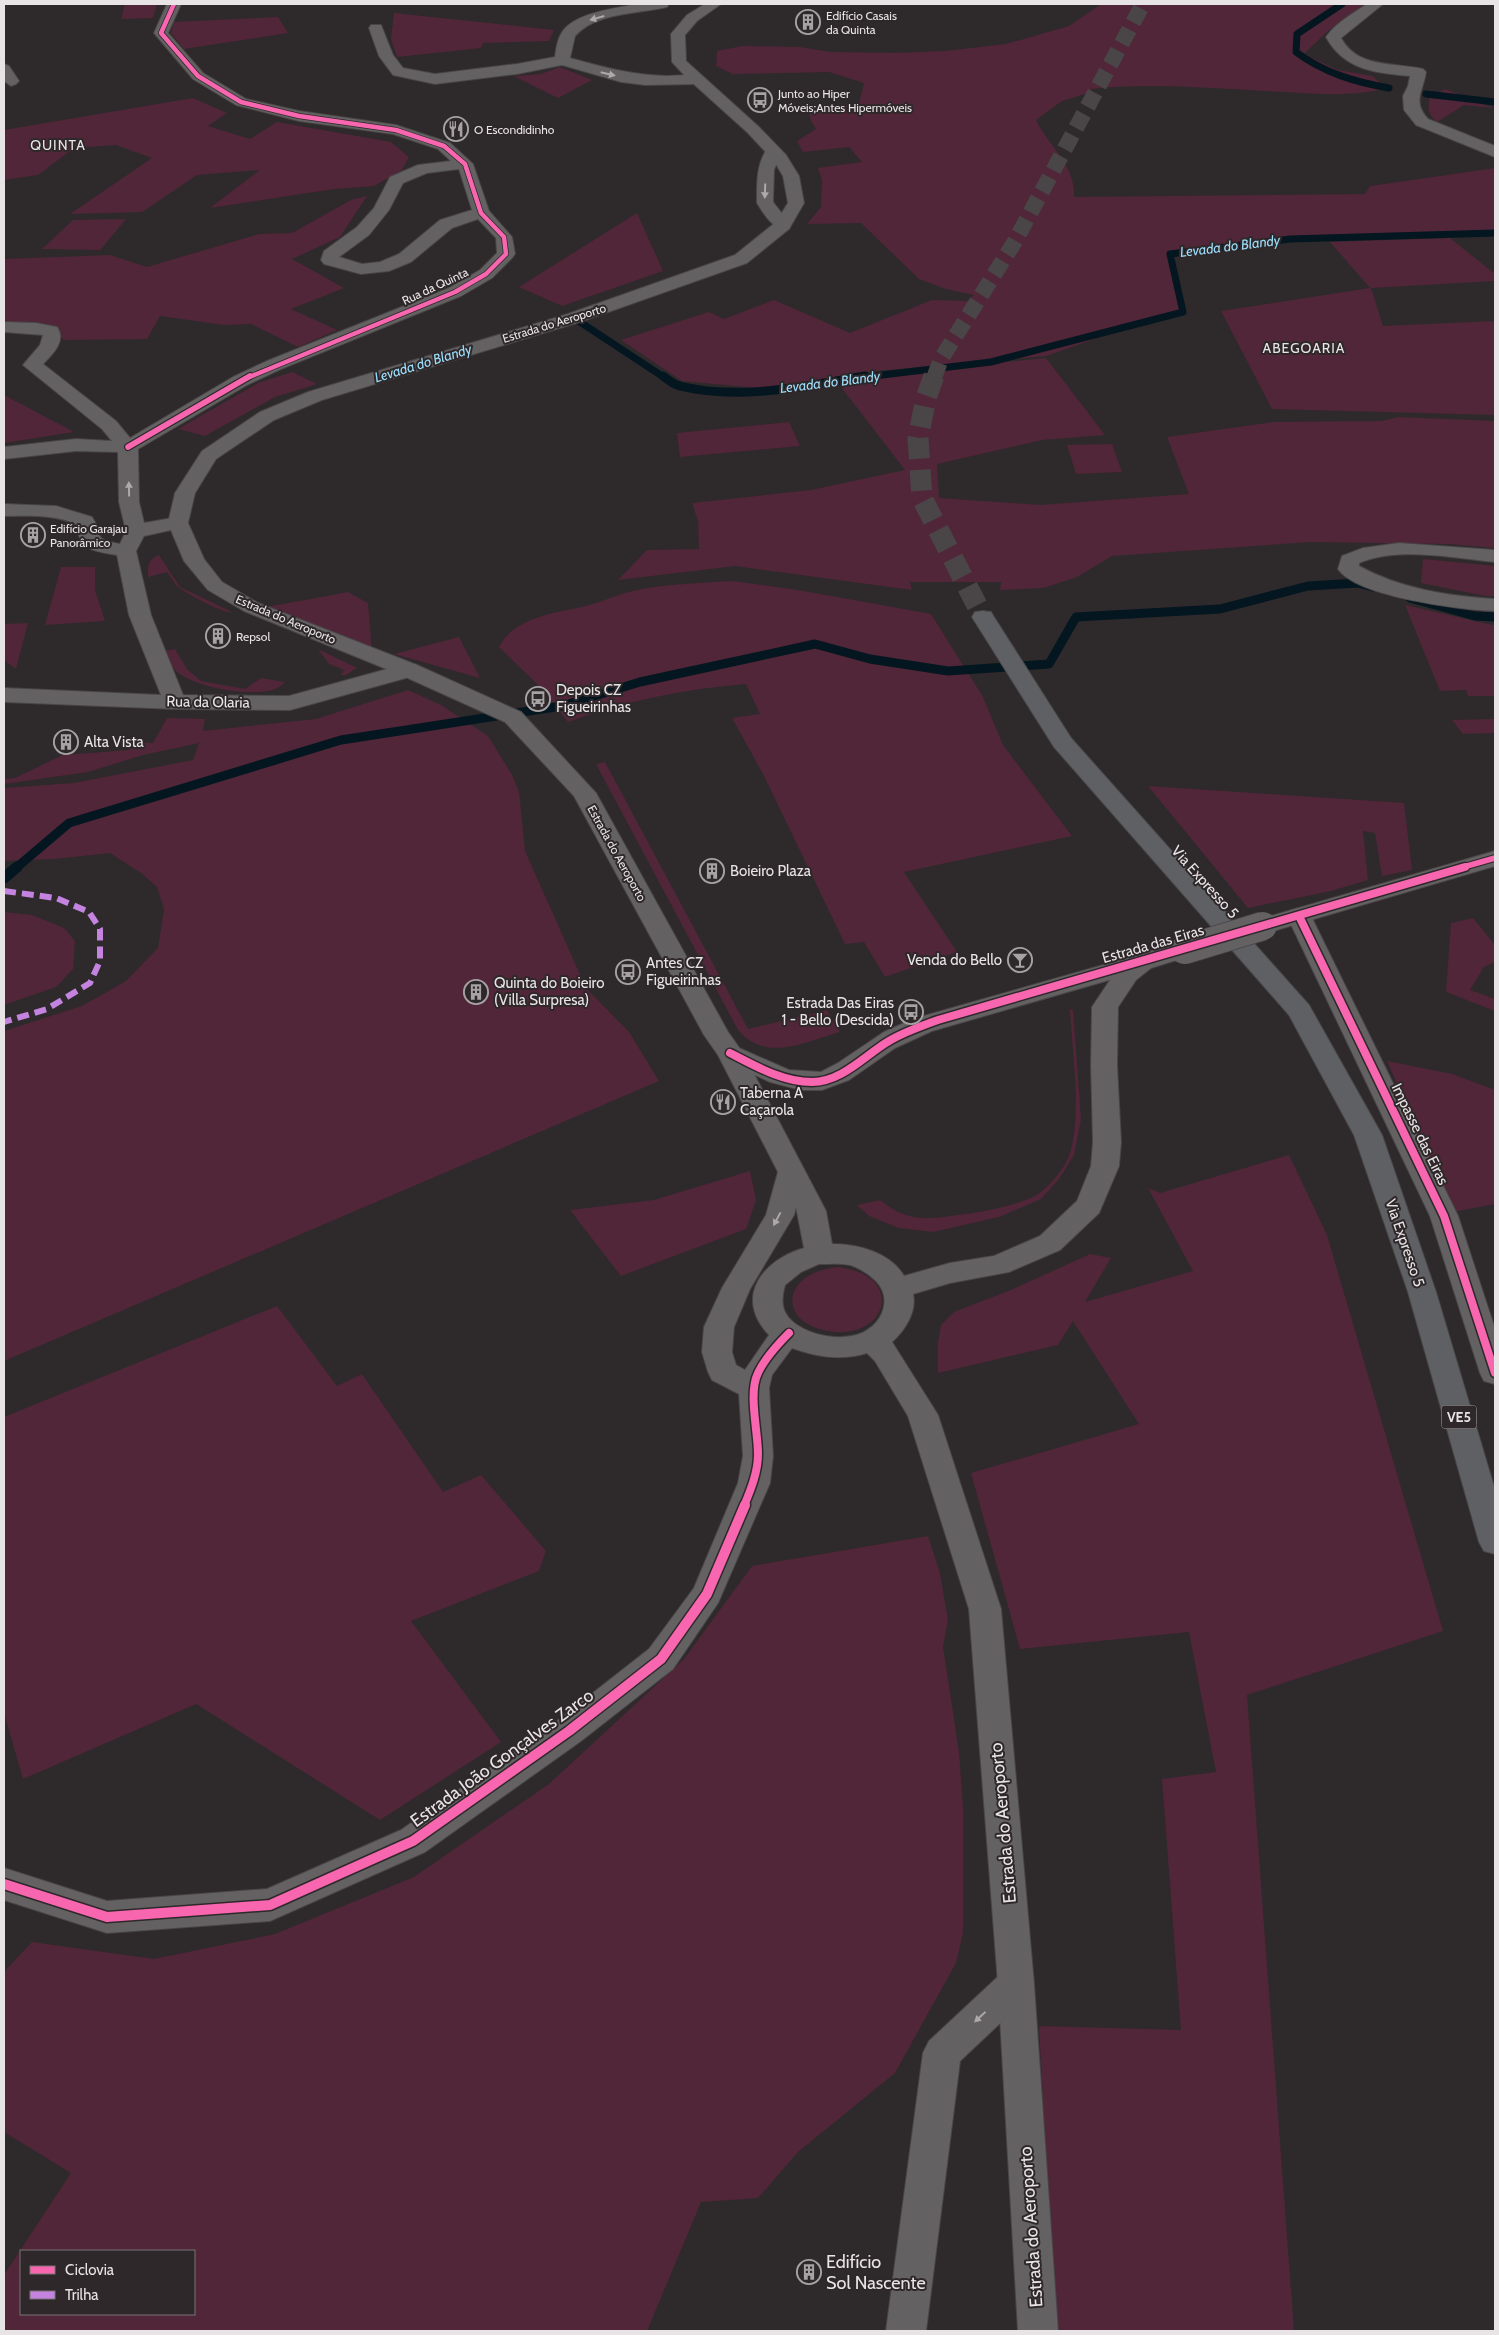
<svg xmlns="http://www.w3.org/2000/svg" width="1499" height="2335" font-family="Cabin,sans-serif">
<style>
.green{fill:#512638;fill-rule:evenodd}
.lines{fill:none;stroke-linecap:round;stroke-linejoin:round}
.stream-far2{stroke:#041620;stroke-width:7}
.stream-far1{stroke:#041620;stroke-width:9}
.stream{stroke:#041620;stroke-width:11}
.primary-tunnel-far1{stroke:#4a4547;stroke-width:16;stroke-dasharray:16 8;stroke-linecap:butt}
.primary-tunnel{stroke:#4a4547;stroke-width:21;stroke-dasharray:21 11;stroke-linecap:butt}
.street-casing{stroke:#484546;stroke-width:2}
.secondary-casing{stroke:#484546;stroke-width:2}
.primary-casing{stroke:#484546;stroke-width:2}
.street{fill:#646162;fill-rule:evenodd}
.secondary{fill:#646162;fill-rule:evenodd}
.primary{fill:#5e6064;fill-rule:evenodd}
.secondary-bridge-casing{stroke:#484546;stroke-width:30;stroke-linecap:butt}
.secondary-bridge{stroke:#646162;stroke-width:28}
.quiet{stroke:#c483df;stroke-width:6;stroke-dasharray:12 6;stroke-linecap:butt}
.cycleway-far3-casing{stroke:#2f282a;stroke-width:6}
.cycleway-far2-casing{stroke:#2f282a;stroke-width:8}
.cycleway-far1-casing{stroke:#2f282a;stroke-width:11}
.cycleway-casing{stroke:#2f282a;stroke-width:13}
.cycleway-far3{stroke:#f766af;stroke-width:4.5}
.cycleway-far2{stroke:#f766af;stroke-width:5.5}
.cycleway-far1{stroke:#f766af;stroke-width:8}
.cycleway{stroke:#f766af;stroke-width:10}
.oneway{fill:#ada8aa}
.labels{text-anchor:middle;dominant-baseline:central;stroke-width:4;stroke-linejoin:round;paint-order:stroke}
.far-poi-label{font-size:12px;fill:#e8e3e5;stroke:#2f282a;text-anchor:start}
.far-street-label{font-size:12px;fill:#e8e3e5;stroke:#2f282a}
.far-neighbourhood-label{font-size:14px;letter-spacing:1px;fill:#e8e3e5;stroke:#2f282a}
.far-water-label{font-size:14px;font-style:italic;fill:#9bdefb;stroke:#2f282a}
.shield{fill:#2f282a;stroke:#b0abad;stroke-width:1}
.shield-label{font-size:14px;font-weight:bold;fill:#e8e3e5}
.poi-label{font-size:15px;fill:#e8e3e5;stroke:#2f282a;text-anchor:start}
.street-label{font-size:15px;fill:#e8e3e5;stroke:#2f282a}
.near-street-label{font-size:18px;fill:#e8e3e5;stroke:#2f282a}
.near-poi-label{font-size:18px;fill:#e8e3e5;stroke:#2f282a;text-anchor:start}
</style>
<rect width="100%" height="100%" fill="#2e292b"/>
<g class="green">
<path d="M125,4h32l-4,14 -32,1z"/>
<path d="M1101,4h265l-38,27 -24,23 34,16 34,6 15,12c-33,9 -68,6 -102,4 -65,-3 -129,-10 -194,-3v3l-29,9 -26,19c12,25 40,46 38,77l291,-3 5,-8 125,-18v65l-205,6 -120,15 13,58 -60,17 -77,27 -171,15 -117,17 -76,-7 -61,-41 88,-28 15,7 50,-19 76,33 82,-33 35,1 7,-6 -28,-6 -27,-10 -58,-56 -54,1 14,-17 1,-27 -4,-12 44,-6 -13,-15 -46,5 -6,-11 19,-12 -5,-8 -2,-8 18,-5 32,-4 5,-21 -35,-11 -96,2 -17,-8 1,-15 25,-5 57,1 32,5 65,1 49,-2 61,-7 63,-18z"/>
<path d="M394,13l160,17 -5,11 -66,2 -2,5 -84,9 -6,-18z"/>
<path d="M278,17l10,16 -104,16 -13,-16 3,-11z"/>
<path d="M560,67l32,13 -34,18 -44,-22 27,-2z"/>
<path d="M1445,89l48,19 -29,-3 -27,17c-9,-8 -10,-13 -7,-25z"/>
<path d="M193,98l34,15 -19,13 42,13 27,-17 114,20 18,15 -7,13 -28,16 -40,3 -124,19 50,-38 -63,5 -55,37 -72,2 82,-56 -36,-13 -42,3 -36,27 -34,5v-50z"/>
<path d="M367,196l-27,41 -48,22 52,29 -53,21 46,21 -39,17 -47,-23 -27,1 -64,-9 -13,23 -83,1 -20,-17h-40v-64l106,-4 37,12 112,-33 33,-1 59,-33z"/>
<path d="M637,213l26,58 -101,35 -43,-19z"/>
<path d="M126,219l-26,31 -58,-1 31,-29z"/>
<path d="M1450,238l45,36v7l-124,7 12,38 112,-5v94l-223,-6 -51,-98 149,-23 -40,-46z"/>
<path d="M1046,358l59,77 -63,5 -105,24 2,34 101,7 149,-11 -22,-57 107,-15 108,-1 16,-4 97,4v127l-47,-4 -138,-2 -198,14 -35,21 -34,11 -43,2 1,-8h-91l2,8 -177,-24 -117,14 29,-30 52,-1 -1,-28 -6,-18 119,-13 94,-20 -67,-87 42,-9z"/>
<path d="M292,372l25,12 -42,13 -70,39 -27,-7 80,-46z"/>
<path d="M4,395l70,37 -70,11z"/>
<path d="M789,422l11,24 -120,11 -3,-24z"/>
<path d="M1112,444l10,28 -46,2 -9,-29z"/>
<path d="M159,555l21,32 52,25c-9,2 -49,-20 -56,-27 -3,-4 -6,-9 -9,-13l-19,5c-1,-10 0,-18 11,-22z"/>
<path d="M1423,559l72,7v30h-10l-64,-13z"/>
<path d="M61,567h34v23l10,31 -60,4z"/>
<path d="M732,581l66,9 133,24 52,83 20,48 69,91 -168,36 53,80 -72,25 -21,-35 -19,2 -81,-168 -32,-58 28,-4 -14,-30c-61,5 -121,17 -178,38l-25,-32 -44,-43c17,-33 63,-34 94,-43 13,-4 26,-10 40,-13 28,-7 69,-8 99,-10z"/>
<path d="M348,592l20,11 4,48 -116,-42z"/>
<path d="M1405,605l87,20 3,-1v72h-27l-2,-6 -26,1z"/>
<path d="M28,623l-12,46 -12,-9v-36z"/>
<path d="M459,637l21,41 -86,-24z"/>
<path d="M175,649l12,20 14,12 44,8 16,-11 24,4c-15,21 -92,6 -109,-11 -5,-4 -8,-14 -11,-20z"/>
<path d="M318,649l39,19 -11,7h-5l3,-5 -15,-6z"/>
<path d="M408,690l33,15 47,31 24,39 7,17 6,59 61,137 43,44 30,49 -655,280v-330l78,-25 44,-25 32,-33 6,-39 -7,-22 -16,-14 -31,-20 -56,6 -50,2v-73l70,-5 119,-23 6,-17 -56,12 -55,17 -84,12v-5l11,-1 48,-23 67,-5 1,-8 22,1 14,-25 38,1 -2,12 113,-12z"/>
<path d="M1495,719v14l-32,1 -11,-14z"/>
<path d="M605,762l143,267 79,-19 13,22c-36,10 -74,31 -102,-2l-142,-266z"/>
<path d="M1148,786l256,17 8,67 -30,6 -7,-43 -12,-2 5,49 -37,11 -83,17z"/>
<path d="M4,912l28,3 32,13 11,13 -2,28 -17,18 -52,18z"/>
<path d="M1473,918l22,27v17l-11,5 -14,23 25,9v12l-49,-19 5,-69z"/>
<path d="M1070,1009l3,1 8,109 -7,36 -15,24 -18,20 -42,18 -66,15 -34,-4 -30,-12 -12,-11 23,-5c29,24 50,19 85,14 18,-2 58,-10 73,-20 12,-8 28,-27 32,-41 12,-41 2,-101 0,-144z"/>
<path d="M1387,1061l65,13 43,16v114l-42,8z"/>
<path d="M1289,1155l38,80 116,396 -196,64 47,636h-239l-16,-305 142,4 -19,-251 54,-7 -27,-140 -169,17 -49,-176 168,-49 -66,-103 -15,24 -120,28v-31l3,-17 13,-13 57,-22 79,-36 21,4 -26,44 108,-31 -45,-83 12,5z"/>
<path d="M750,1171l6,29 -10,29 -125,47 -51,-66 84,-10z"/>
<path d="M839,1267c70,10 46,75 -11,64 -53,-9 -45,-60 11,-64z"/>
<path d="M277,1306l60,80 25,-12 81,118 38,-17 65,76 -7,20 -128,50 90,121 -121,78 -184,-116 -173,75 -19,-66v-296z"/>
<path d="M928,1536l12,37 8,47 -5,27 16,105 4,54v127l-7,30 -61,110 -97,79 -40,46 -57,4 -54,129h-643v-56l67,-102 -67,-41v-160l28,-30 122,17 121,-25 139,-57 135,-93 135,-125 68,-93zM21,2251h173v63h-173z"/>
</g>
<g class="lines">
<g class="stream-far2">
<path d="M1342,4l-45,30 -1,18c28,21 59,30 93,36"/>
<path d="M1426,94l69,8"/>
<path d="M567,320l7,-2 91,60"/>
<path d="M857,378l134,-16 192,-50 -13,-58 120,-15 205,-6"/>
</g>
<g class="stream-far1">
<path d="M663,376c5,4 11,9 17,10 60,15 125,0 185,-10"/>
<path d="M1410,598l65,18 20,1"/>
<path d="M16,868l53,-45 272,-83 221,-34 78,-24 175,-38 55,15 78,12 101,-7 27,-47 144,-8 88,-23 50,-3 15,4"/>
</g>
<path class="stream" d="M4,878l13,-11"/>
<path class="primary-tunnel-far1" d="M934,378l7,-19 73,-116 129,-239"/>
<path class="primary-tunnel" d="M934,376l-8,22 -8,40 4,60 61,119"/>
<defs>
<g id="street">
<path d="M167,4h14l-13,29 35,40 43,26 53,12 97,14 54,18 23,21 16,47 23,26 3,17 -3,4 -20,20 -31,18 -180,73 -34,16 -109,64 1,53 5,21 34,-6 7,2 3,4 -3,4 -41,9 -8,15 15,64 32,80 106,1 120,-33 8,2 3,5 -3,5 -127,35 -115,-1 -171,-7v-14l157,7 -32,-80 -12,-60c-24,-4 -37,-4 -41,-31 -23,-10 -48,-8 -72,-8v-12l52,2 36,11c13,19 -3,21 28,27l6,-13 -7,-29 -1,-50 -42,-1 -72,8v-12l72,-8 36,2 -10,-12 -79,-64 17,-20 3,-10 -39,-3v-10l32,1 21,4c10,14 -5,28 -14,37l73,57 14,17 103,-61 34,-16 182,-73 31,-18 17,-17 -1,-15 -18,-19 -26,9 -41,34 -22,9 -28,3 -37,-10 -3,-4 3,-9 33,-24 17,-19 16,-31 28,-12 33,-4 -13,-12 -45,-15 -94,-13 -63,-16 -43,-26 -39,-46zM459,169l13,41 -32,10 -41,34 -19,8 -18,2 -23,-7 30,-22 20,-25 14,-27 24,-10z"/>
<path d="M638,4h31l-2,3c-29,7 -71,5 -92,29l-5,22c32,9 62,17 96,18 10,0 32,-4 38,5l-3,3 -56,1 -24,-3 -59,-17 -45,9 -82,10 -42,-9 -14,-19 -10,-28 2,-3h10l12,30 10,13 32,6 82,-10 38,-7c1,-8 2,-16 6,-23 11,-21 55,-26 77,-30z"/>
<path d="M4,64l5,2 10,15 -3,3 -5,2 -7,-5z"/>
<path d="M773,147l6,2 2,3 -7,18 -1,32 18,23 -2,4c-15,3 -25,-15 -32,-26 0,-19 -1,-38 10,-54z"/>
<path d="M1399,543l96,7v12c-41,-4 -98,-16 -136,1v3c42,23 89,30 136,33v12c-33,-1 -138,-14 -157,-42l4,-13 21,-8z"/>
<path d="M1299,908l9,3 3,5 147,300 37,113v55l-11,-3 -4,-8 -50,-157 -143,-300 3,-5z"/>
<path d="M1142,954l9,2 4,6 -4,6 -219,63 -37,17 -46,32 -27,10h-21l-31,-8 -49,-23 -4,-6 4,-6 9,-3 59,26 32,2 17,-9 46,-31 29,-13z"/>
<path d="M1016,1967l13,5 5,12 -5,12 -69,65 -34,270h-40l37,-278 6,-12 74,-69z"/>
</g>
<g id="secondary">
<path d="M705,4h16l-24,17 -12,14 1,26 73,66 27,28 13,21 5,27 -15,26 -42,34 -167,59 -258,78 -48,20 -58,39 -21,34 -7,30 16,36 18,23 36,21 159,62 104,47 75,81 132,239 15,21 83,158 6,33c25,0 58,8 72,32l46,-13 44,-7 46,-20 37,-35 14,-35 2,-24 -2,-77 1,-58 26,-39 15,-12 51,-14 9,3 4,5 -4,5 -42,13 -15,12 -18,27 -1,58 4,77 -2,24 -20,47 -39,37 -51,22 -59,11 -37,11c4,18 -8,36 -21,48l46,73 63,194 33,375 24,347h-40l-20,-347 -29,-375 -61,-193 -33,-55 -8,-8c-26,8 -50,4 -75,-5l-20,27 -3,13 4,68 -3,27 -52,120 -45,66 -92,72 -156,111 -155,69 -163,12 -103,-33v-32l103,33 160,-12 134,-59 156,-109 92,-72 45,-61 44,-105 5,-27 -4,-62 -27,-14 -4,-8 -6,-20 2,-25 18,-39 44,-73 12,-43 -60,-117 -14,-20 -130,-239 -69,-74 -104,-47 -157,-64 -36,-21 -24,-29 -16,-38 7,-30 27,-42 58,-39 48,-20 260,-78 167,-59 41,-33 12,-19 -5,-27 -9,-15 -26,-28 -61,-55 -15,-16 -1,-28 16,-19zM796,1207l8,41c-41,12 -71,49 -35,87l-24,35 -9,-5 -4,-13 2,-25 16,-38 44,-74zM819,1264c10,0 21,-1 31,1 9,3 19,9 26,16 18,19 5,47 -20,54 -19,5 -42,1 -59,-10 -15,-10 -17,-22 -12,-40l16,-13z"/>
<path d="M1367,4h16l-42,34c17,31 53,24 82,31l3,3c-3,20 -14,29 2,47l67,27v11l-79,-32 -12,-15 -1,-14 5,-10 2,-10c-35,-3 -66,-6 -84,-39 10,-14 26,-23 41,-33z"/>
<path d="M1495,851v15l-232,68 -9,-3 -3,-5 3,-5z"/>
</g>
<path id="primary" d="M983,611l8,1 3,5 77,121 238,267 73,130 54,157 59,198v64l-11,-3 -5,-9 -71,-250 -54,-157 -65,-120 -235,-268 -82,-130 3,-5z"/>
</defs>
<use href="#street" class="street-casing"/>
<use href="#secondary" class="secondary-casing"/>
<use href="#primary" class="primary-casing"/>
<use href="#street" class="street"/>
<use href="#secondary" class="secondary"/>
<use href="#primary" class="primary"/>
<defs>
<path id="secondary-bridge" d="M1184,950l79,-24"/>
</defs>
<use href="#secondary-bridge" class="secondary-bridge-casing"/>
<use href="#secondary-bridge" class="secondary-bridge"/>
<path class="quiet" d="M4,891l52,7 33,14 11,17v32l-10,22 -43,26 -43,13"/>
<defs>
<path id="cycleway-far3" d="M174,4l-13,29 37,43 43,26 58,14 97,14 48,16 21,18 16,49 23,24 2,17 -20,20 -31,18 -208,86"/>
<g id="cycleway-far2">
<path d="M128,447l122,-71"/>
<path d="M1460,868l35,-10"/>
</g>
<g id="cycleway-far1">
<path d="M1299,916l145,300 51,157"/>
<path d="M730,1053c25,13 53,29 82,29 30,0 53,-27 77,-41 15,-9 32,-15 49,-21l527,-153"/>
<path d="M744,1506c7,-17 14,-34 14,-52 0,-23 -10,-61 0,-81 7,-15 20,-29 31,-40"/>
</g>
<path id="cycleway" d="M4,1884l103,33 163,-12 143,-64 156,-110 92,-72 46,-65 38,-89"/>
</defs>
<use href="#cycleway-far3" class="cycleway-far3-casing"/>
<use href="#cycleway-far2" class="cycleway-far2-casing"/>
<use href="#cycleway-far1" class="cycleway-far1-casing"/>
<use href="#cycleway" class="cycleway-casing"/>
<use href="#cycleway-far3" class="cycleway-far3"/>
<use href="#cycleway-far2" class="cycleway-far2"/>
<use href="#cycleway-far1" class="cycleway-far1"/>
<use href="#cycleway" class="cycleway"/>
</g>
<defs><path id="oneway-solid" d="M-6-.8H1V-3.2L6.5 0L1 3.2V.8H-6Z" transform="scale(1.25)"/></defs>
<g class="oneway">
<use href="#oneway-solid" transform="translate(597 18) rotate(164)"/>
<use href="#oneway-solid" transform="translate(608 74) rotate(13)"/>
<use href="#oneway-solid" transform="translate(765 191) rotate(92)"/>
<use href="#oneway-solid" transform="translate(129 489) rotate(-91)"/>
<use href="#oneway-solid" transform="translate(777 1219) rotate(118)"/>
<use href="#oneway-solid" transform="translate(980 2017) rotate(137)"/>
</g>
<defs>
<symbol id="building-ring" viewBox="-11 -11 22 22"><circle r="9.5" fill="#2f282a" stroke="#a7a2a4" stroke-width="1.5"/><path d="M-4-6H4V6H1V3H-1V6H-4ZM-2.5-4.3h1.7v1.8h-1.7ZM.8-4.3h1.7v1.8H.8ZM-2.5-1h1.7V.8h-1.7ZM.8-1h1.7V.8H.8Z" fill="#a7a2a4"/></symbol>
<symbol id="bus-ring" viewBox="-11 -11 22 22"><circle r="9.5" fill="#2f282a" stroke="#a7a2a4" stroke-width="1.5"/><path d="M-5-6H5V4H4V6H2V4H-2V6H-4V4H-5ZM-3.5-4V0h7V-4ZM-3.5 1.2v1.5H-2V1.2ZM2 1.2v1.5H3.5V1.2Z" fill="#a7a2a4"/></symbol>
<symbol id="restaurant-ring" viewBox="-11 -11 22 22"><circle r="9.5" fill="#2f282a" stroke="#a7a2a4" stroke-width="1.5"/><path d="M-5-6h1v4h1v-4h1v4h1v-4h1v5L-1.5 .5V6h-2V.5L-5-1ZM5-6V6H3V1.5H1.5Q1.5-4 5-6Z" fill="#a7a2a4"/></symbol>
<symbol id="bar-ring" viewBox="-11 -11 22 22"><circle r="9.5" fill="#2f282a" stroke="#a7a2a4" stroke-width="1.5"/><path d="M-6-5H6L.8 .8V4.5H3.5V6h-7V4.5H-.8V.8Z" fill="#a7a2a4"/></symbol>
</defs>
<g fill-rule="evenodd">
<use href="#building-ring" x="794" y="8" width="28" height="28"/>
<use href="#bus-ring" x="746" y="86" width="28" height="28"/>
<use href="#restaurant-ring" x="442" y="115" width="28" height="28"/>
<use href="#building-ring" x="19" y="521" width="28" height="28"/>
<use href="#building-ring" x="204" y="622" width="28" height="28"/>
<use href="#bus-ring" x="524" y="685" width="28" height="28"/>
<use href="#building-ring" x="52" y="728" width="28" height="28"/>
<use href="#building-ring" x="698" y="857" width="28" height="28"/>
<use href="#bar-ring" x="1006" y="946" width="28" height="28"/>
<use href="#bus-ring" x="614" y="958" width="28" height="28"/>
<use href="#building-ring" x="462" y="978" width="28" height="28"/>
<use href="#bus-ring" x="897" y="998" width="28" height="28"/>
<use href="#restaurant-ring" x="709" y="1088" width="28" height="28"/>
<use href="#building-ring" x="795" y="2258" width="28" height="28"/>
</g>
<g class="labels">
<g class="far-poi-label">
<text x="826" y="15">Edifício Casais<tspan x="826" dy="14">da Quinta</tspan></text>
<text x="778" y="93">Junto ao Hiper<tspan x="778" dy="14">Móveis;Antes Hipermóveis</tspan></text>
<text x="474" y="129">O Escondidinho</text>
<text x="50" y="528">Edifício Garajau<tspan x="50" dy="14">Panorâmico</tspan></text>
<text x="236" y="636">Repsol</text>
</g>
<g class="far-street-label">
<text transform="translate(435 286) rotate(-25)">Rua da Quinta</text>
<text transform="translate(554 323) rotate(-17)">Estrada do Aeroporto</text>
<text transform="translate(286 619) rotate(23)">Estrada do Aeroporto</text>
<text transform="translate(617 853) rotate(61)">Estrada do Aeroporto</text>
</g>
<g class="far-neighbourhood-label">
<text x="58" y="145">QUINTA</text>
<text x="1304" y="348">ABEGOARIA</text>
</g>
<g class="far-water-label">
<text transform="translate(1230 246) rotate(-7)">Levada do Blandy</text>
<text transform="translate(423 363) rotate(-17)">Levada do Blandy</text>
<text transform="translate(830 382) rotate(-7)">Levada do Blandy</text>
</g>
<rect class="shield" x="1441.5" y="1405.5" width="35" height="23" rx="4"/>
<g class="shield-label">
<text x="1459" y="1417">VE5</text>
</g>
<g class="poi-label">
<text x="556" y="690">Depois CZ<tspan x="556" dy="17">Figueirinhas</tspan></text>
<text x="84" y="742">Alta Vista</text>
<text x="730" y="871">Boieiro Plaza</text>
<text x="1002" y="960" text-anchor="end">Venda do Bello</text>
<text x="646" y="963">Antes CZ<tspan x="646" dy="17">Figueirinhas</tspan></text>
<text x="494" y="983">Quinta do Boieiro<tspan x="494" dy="17">(Villa Surpresa)</tspan></text>
<text x="894" y="1003" text-anchor="end">Estrada Das Eiras<tspan x="894" dy="17">1 - Bello (Descida)</tspan></text>
<text x="740" y="1093">Taberna A<tspan x="740" dy="17">Caçarola</tspan></text>
</g>
<g class="street-label">
<text transform="translate(208 702) rotate(1)">Rua da Olaria</text>
<text transform="translate(1205 882) rotate(48)">Via Expresso 5</text>
<text transform="translate(1153 944) rotate(-16)">Estrada das Eiras</text>
<text transform="translate(1420 1134) rotate(64)">Impasse das Eiras</text>
<text transform="translate(1405 1243) rotate(71)">Via Expresso 5</text>
</g>
<g class="near-street-label">
<text transform="translate(502 1758) rotate(-36)">Estrada João Gonçalves Zarco</text>
<text transform="translate(1003 1823) rotate(-95)">Estrada do Aeroporto</text>
<text transform="translate(1031 2227) rotate(-94)">Estrada do Aeroporto</text>
</g>
<g class="near-poi-label">
<text x="826" y="2262">Edifício<tspan x="826" dy="21">Sol Nascente</tspan></text>
</g>
</g>
<rect width="1499" height="2335" fill="none" stroke="#e8e3e5" stroke-width="10"/>
<rect x="20" y="2250" width="175" height="65" fill="#2f282a" stroke="#797375"/>
<rect x="30" y="2266" width="25" height="8" fill="#f766af" stroke="#797375"/>
<text x="65" y="2275" font-size="15" fill="#e8e3e5">Ciclovia</text>
<rect x="30" y="2291" width="25" height="8" fill="#c483df" stroke="#797375"/>
<text x="65" y="2300" font-size="15" fill="#e8e3e5">Trilha</text>
</svg>
